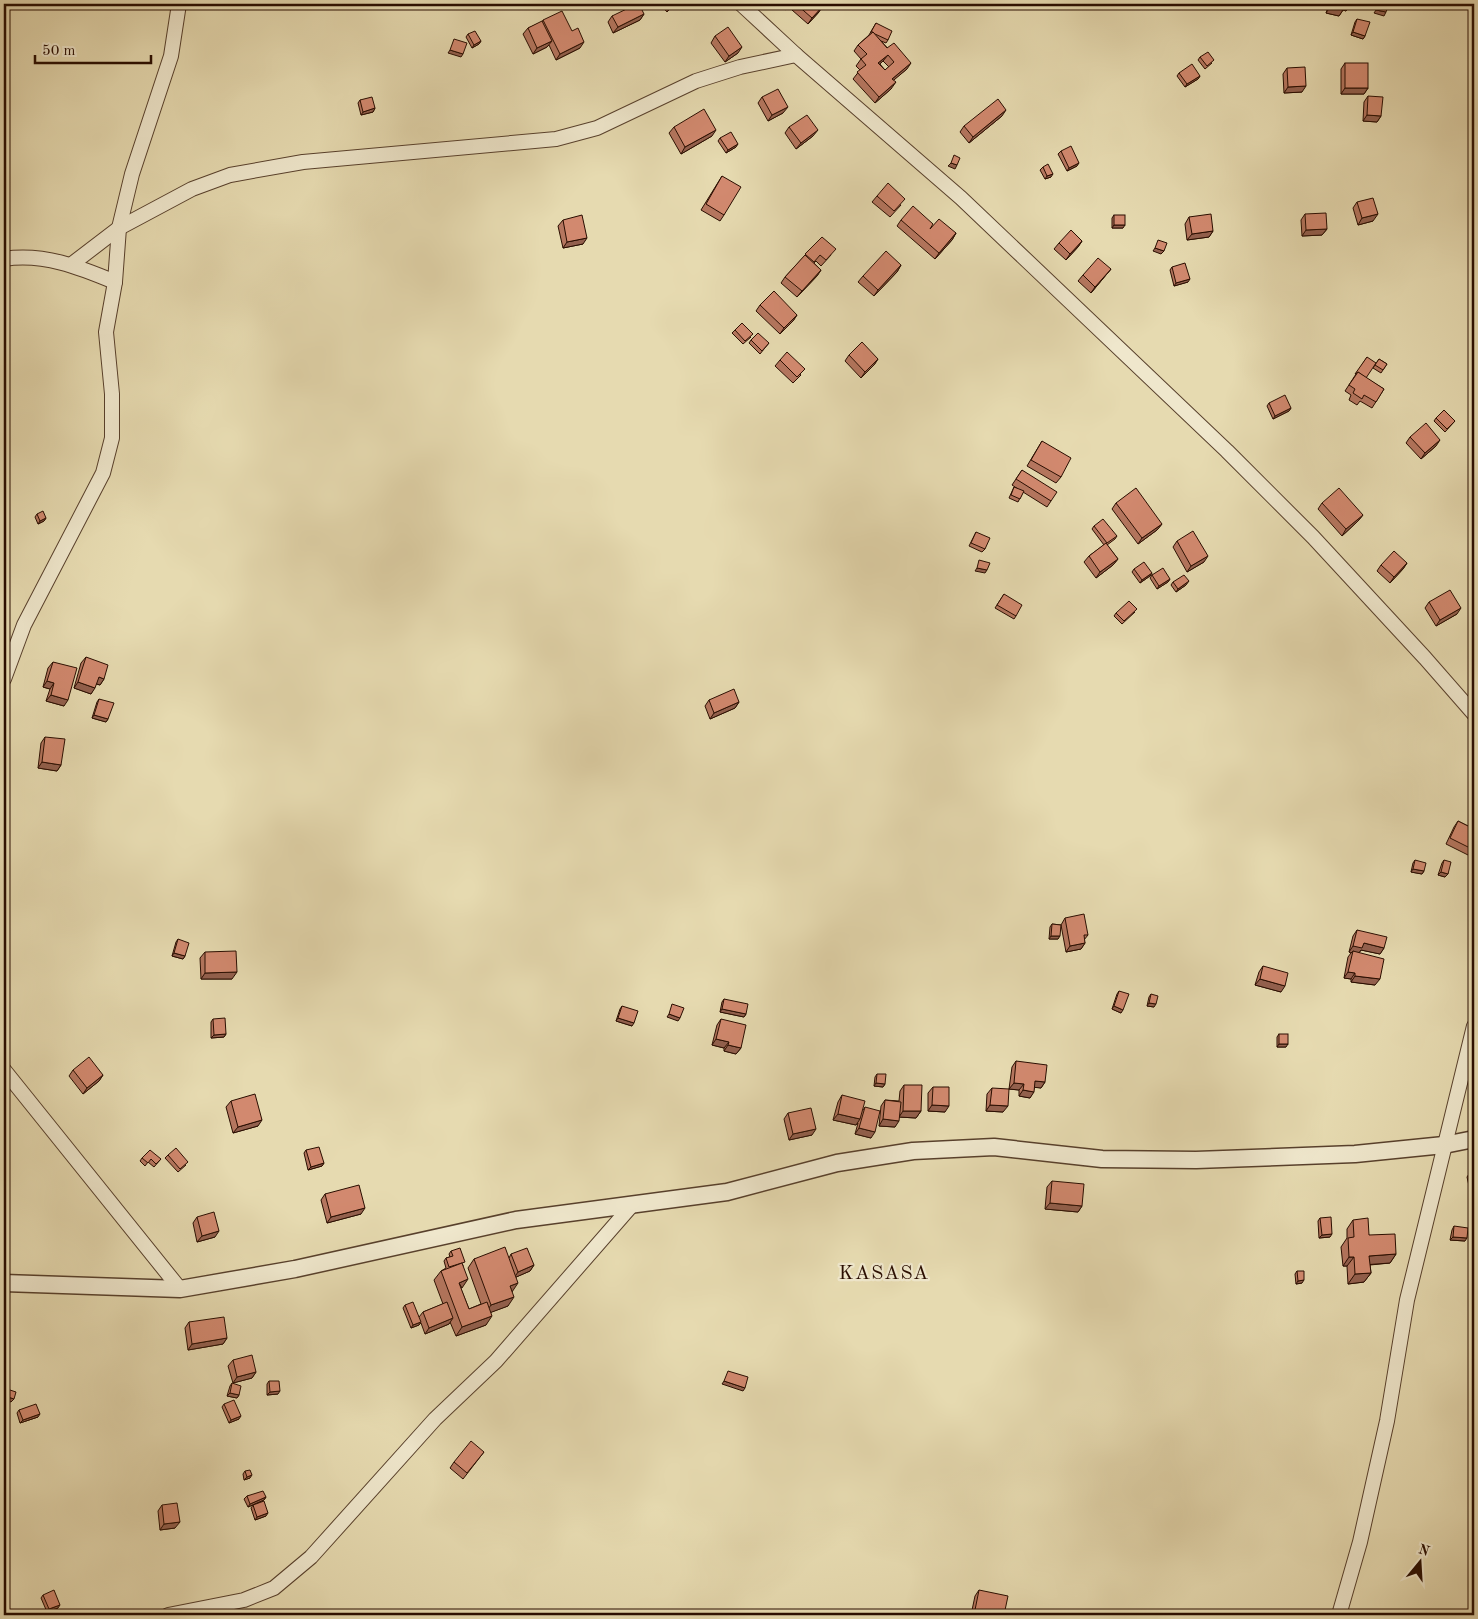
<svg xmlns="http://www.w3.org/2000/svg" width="1478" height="1619" font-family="'Old Standard TT',serif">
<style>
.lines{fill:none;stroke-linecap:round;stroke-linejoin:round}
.minor-casing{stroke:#58402c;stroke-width:16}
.tertiary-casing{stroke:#58402c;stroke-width:19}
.minor{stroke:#efe7cc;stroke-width:14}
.tertiary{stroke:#efe7cc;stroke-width:16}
.wall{fill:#b5765f;stroke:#290d00;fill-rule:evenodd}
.shaded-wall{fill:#93604e;stroke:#290d00}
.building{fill:#d2896f;stroke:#290d00;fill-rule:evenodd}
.labels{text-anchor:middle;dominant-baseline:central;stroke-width:4.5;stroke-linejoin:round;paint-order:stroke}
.quarter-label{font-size:20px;letter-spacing:1px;fill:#290d00;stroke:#efe7cc}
</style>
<rect width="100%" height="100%" fill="#e6dab0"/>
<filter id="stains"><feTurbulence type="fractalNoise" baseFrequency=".004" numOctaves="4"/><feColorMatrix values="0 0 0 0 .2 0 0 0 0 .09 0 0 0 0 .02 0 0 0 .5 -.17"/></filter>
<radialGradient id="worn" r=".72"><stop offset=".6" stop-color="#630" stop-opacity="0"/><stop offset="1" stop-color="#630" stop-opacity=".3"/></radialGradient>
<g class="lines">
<defs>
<g id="minor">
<path d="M741,4l55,51 165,143 266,253 86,86 112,121 49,56"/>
<path d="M4,259c40,-6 75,8 111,23"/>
<path d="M72,264l47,-36 73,-39 38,-14 73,-13 253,-23 41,-11 99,-47 44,-14 56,-12"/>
<path d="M4,679l20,-54 79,-152 9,-35v-44l-6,-62 9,-50 4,-54 13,-54 39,-118 8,-52"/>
<path d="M4,1070l176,219"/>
<path d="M168,1615l76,-15 30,-12 37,-31 124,-138 61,-58 137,-157"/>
<path d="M1339,1615l21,-73 27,-121 20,-121 67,-274"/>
</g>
<path id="tertiary" d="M4,1283l176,6 115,-20 221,-49 211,-28 110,-29 76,-12 81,-4 108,12 94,1 159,-6 89,-9 30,-6"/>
</defs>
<use href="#minor" class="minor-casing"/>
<use href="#tertiary" class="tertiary-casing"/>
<use href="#minor" class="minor"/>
<use href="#tertiary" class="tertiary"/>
</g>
<g class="wall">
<path d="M660,4h15l-8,8z"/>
<path d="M779,4h13l-6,6z"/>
<path d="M796,4l23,8 -11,12 -16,-14z"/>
<path d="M1329,4h22l-5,7 -3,-1 -4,6 -13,-3z"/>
<path d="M644,14l-4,6 -27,13 -5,-11 4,-6z"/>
<path d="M1357,19l8,17 -2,3 -12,-4 4,-13z"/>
<path d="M543,20l37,28 -24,12 -7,-15 -2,2 -14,7 -10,-20 5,-6 14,-6z"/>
<path d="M876,23l12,17 -2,3 -5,-2 26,28 -14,11 -2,9 -16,14 -22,-24 7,-9 -4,-4 5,-7 -7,-8 4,-6 11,-10zM883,61l6,6 -4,3 -5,-6z"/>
<path d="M468,34l13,7 -2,3 -7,4 -6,-11z"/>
<path d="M715,36l23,17 -13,9 -14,-19z"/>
<path d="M1200,57l12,6 -7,6 -7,-9z"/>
<path d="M1345,63l23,25 -4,6h-23v-25z"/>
<path d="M1287,68l15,24 -18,1 -1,-19z"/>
<path d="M1179,73l21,3 -2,3 -13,8 -8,-11z"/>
<path d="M1368,96l13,20 -4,6 -14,-1 1,-19z"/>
<path d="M762,97l21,16 -15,8 -10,-18z"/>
<path d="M360,100l15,8 -2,4 -12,3 -3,-12z"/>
<path d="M1002,116l-33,27 -9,-11 4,-6z"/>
<path d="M674,127l38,9 -31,18 -12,-21z"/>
<path d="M789,127l24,9 -17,13 -11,-16z"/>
<path d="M720,138l16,9 -10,6 -8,-12z"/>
<path d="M1061,151l16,15 -10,5 -9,-17z"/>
<path d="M1043,167l8,10 -6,2 -5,-9z"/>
<path d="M722,176l2,39 -4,6 -19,-11z"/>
<path d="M877,196l24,9 -11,12 -18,-15z"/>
<path d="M1357,202l16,19 -15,4 -5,-17z"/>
<path d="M1305,214l22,15 -5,6 -20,1 -1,-16z"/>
<path d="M1114,215l9,13h-11v-10z"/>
<path d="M1189,217l24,14 -4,6 -22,3 -2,-16z"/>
<path d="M563,220l20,24 -20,4 -5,-22z"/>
<path d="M901,220l55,13 -4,7 -17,19 -38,-33z"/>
<path d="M822,237l9,18 -10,11 -5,-5 -2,2 7,7 -4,6 -20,21 -16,-14 4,-6z"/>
<path d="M1082,241l-4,6 -12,13 -12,-11 5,-6z"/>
<path d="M901,265l-4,7 -23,24 -16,-14 5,-6z"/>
<path d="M1172,267l16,15 -14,4 -4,-16z"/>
<path d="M1111,269l-20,24 -13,-12 5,-6z"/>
<path d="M760,305l37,10 -4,6 -13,13 -24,-23z"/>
<path d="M735,330l16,7 -8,7 -11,-11z"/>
<path d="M751,340l18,3 -9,11 -11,-11z"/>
<path d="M849,355l29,4 -4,6 -13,13 -16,-17z"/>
<path d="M1367,357l-1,21 18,11 -12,19 -12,-7 -3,4 -8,-5 2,-5 -6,-4z"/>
<path d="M1379,359l8,5 -6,9 -8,-5z"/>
<path d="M780,360l21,15 -8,8 -18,-17z"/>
<path d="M1269,403l22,5 -2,3 -16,8 -6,-13z"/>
<path d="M1436,418l19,3 -10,11 -11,-11z"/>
<path d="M1410,437l26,9 -15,13 -15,-16z"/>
<path d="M1042,441l19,36 -5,6 -29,-17z"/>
<path d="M1022,470l29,31 -4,6 -24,-15 -5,10 -9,-4 5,-11 4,2 -6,-4z"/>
<path d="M1116,503l46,21 -5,6 -19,14 -26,-35z"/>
<path d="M1322,503l41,12 -5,6 -16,15 -24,-27z"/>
<path d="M37,514l9,4 -2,3 -6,3 -3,-7z"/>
<path d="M1094,526l23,10 -2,3 -8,6 11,14 -5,6 -17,13 -12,-16 5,-6 15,-11 -12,-16z"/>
<path d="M976,532l9,17 -3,3 -13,-6z"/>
<path d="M1177,541l27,21 -17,10 -14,-25z"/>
<path d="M1407,563l-4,6 -13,14 -13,-12 4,-6z"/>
<path d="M1134,569l18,4 -2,3 -10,7 -8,-11z"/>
<path d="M1152,575l18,4 -2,3 -11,7 -7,-11z"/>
<path d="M1173,582l13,3 -10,7 -5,-7z"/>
<path d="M1004,594l12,22 -2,3 -19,-11z"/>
<path d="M1429,602l28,12 -21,12 -11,-18z"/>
<path d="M1135,612l-13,12 -8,-8 2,-3z"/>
<path d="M86,657l18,22 -4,6 -4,-1 -5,10 -17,-6 7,-25z"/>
<path d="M53,662l11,44 -18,-5 4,-12 -7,-2 5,-19z"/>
<path d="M99,699l9,20 -2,3 -14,-4 5,-16z"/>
<path d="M709,700l30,2 -4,6 -25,11 -5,-13z"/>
<path d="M45,737l16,28 -4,6 -19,-3 3,-25z"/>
<path d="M1458,821l16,8v29l-28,-14 8,-17z"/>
<path d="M1415,860l9,11 -2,3 -11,-2 2,-9z"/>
<path d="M1444,860l4,14 -3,3 -7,-2 4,-12z"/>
<path d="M1065,918l23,17 -4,5 1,3 -4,6 -15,3 -5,-27 -3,14h-9l1,-12 2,-3 9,1z"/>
<path d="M1357,930l27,18 -4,6 -19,-4 -2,3 16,32 -24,-3v-3l-7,-1 4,-21 3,-4 -2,-1 4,-16z"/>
<path d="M178,939l7,17 -2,3 -11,-3 4,-14z"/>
<path d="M205,952l27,27h-31l-1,-21z"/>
<path d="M1263,966l18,26 -26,-7 4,-13z"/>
<path d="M1119,991l2,22 -9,-4 5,-15z"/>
<path d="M1151,994l3,13 -7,-1 2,-9z"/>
<path d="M724,999l22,15 -2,3 -24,-5 2,-10z"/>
<path d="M622,1006l10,20 -16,-5 4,-12z"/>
<path d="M213,1019l13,15 -2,3 -13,1v-16z"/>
<path d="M721,1019l20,29 -5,6 -12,-3v-3l-12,-3 5,-20z"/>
<path d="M1279,1034l7,13h-9v-10z"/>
<path d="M1016,1061l29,21 -4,6 -6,-1 -5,11 -11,-2v-6l-10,-1 3,-22z"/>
<path d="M73,1070l30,5 -4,6 -16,13 -14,-18z"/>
<path d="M877,1074l8,10 -2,3 -9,-1 1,-9z"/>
<path d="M904,1085l17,26 -5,7 -17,-1 -4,10 -16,-1 2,-20 4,-6 14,1 1,-10z"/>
<path d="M933,1087l12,25 -17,-1v-18z"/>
<path d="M992,1088l11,24 -17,-1 1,-17z"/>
<path d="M842,1095l21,15 2,-3 6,31 -16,-4 3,-11 -2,2 -23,-5 5,-18z"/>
<path d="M231,1101l27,25 -25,7 -7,-26z"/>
<path d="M788,1113l24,22 -23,5 -5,-21z"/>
<path d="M306,1150l18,13 -2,3 -14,4 -4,-17z"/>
<path d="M168,1155l18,10 -8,7 -13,-14z"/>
<path d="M142,1158l19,1 -7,8 -6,-5 -3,4 -5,-5z"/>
<path d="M1474,1170v24l-3,1 -4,-18 4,-6z"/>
<path d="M1052,1181l30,25 -4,6 -33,-3 2,-22z"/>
<path d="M325,1194l36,20 -34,9 -6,-23z"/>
<path d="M197,1217l18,20 -18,5 -4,-19z"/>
<path d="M1320,1218l10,19 -11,1 -1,-17z"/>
<path d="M1353,1220l16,15 27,19 -6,9 -20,2 1,8 -7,9 -16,2 -1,-18h-4l-2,-19 6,-9v-9z"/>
<path d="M1454,1226l11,15 -15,-1 2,-10z"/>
<path d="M451,1251l12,14 -2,24 8,20 12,-5 -13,-36 6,-9 35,-1 2,-4 23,11 -4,6 -14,6 -8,29 -17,6 -5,13 -30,11 -6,-14 -1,2 -24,10 -4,-11 -2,2 -8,3 -8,-20 2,-3 14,12 4,-5 20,-8 -9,-24 7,-9 5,-3 -2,-7 2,-3 4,-1 -1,-3z"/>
<path d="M1297,1271l5,12 -6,1 -1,-10z"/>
<path d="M189,1322l38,16 -4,6 -35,6 -3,-22z"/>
<path d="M233,1360l23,12 -4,6 -19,5 -5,-17z"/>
<path d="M269,1381l9,13 -11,1v-11z"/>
<path d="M232,1383l7,12 -2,3 -10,-2 3,-10z"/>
<path d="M224,1404l15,15 -10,4 -7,-16z"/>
<path d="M19,1410l19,7 -18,6 -3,-10z"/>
<path d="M484,1452l-21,27 -13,-11 4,-6z"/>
<path d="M245,1471l5,7 -6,2 -1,-6z"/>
<path d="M247,1496l19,1 -2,3 -16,7 -4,-8z"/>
<path d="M162,1505l13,23 -15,2 -2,-19z"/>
<path d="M253,1505l13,11 -11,4 -4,-12z"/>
<path d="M979,1590l25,25h-33l4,-19z"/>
<path d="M43,1595l15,13 -11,4 -6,-14z"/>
</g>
<g class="shaded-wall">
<path d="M673,4h2l-8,8 4,-6z"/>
<path d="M1344,4l7,1 -5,6 -5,-2z"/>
<path d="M823,6l-4,6 -11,12 4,-6z"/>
<path d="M1330,7l13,3 -4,6 -13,-3z"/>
<path d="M1376,10l10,2 -2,4 -10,-3z"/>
<path d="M644,14l-4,6 -27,13 5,-6z"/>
<path d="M1353,32l12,4 -2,3 -12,-4z"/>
<path d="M481,41l-2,3 -7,4 2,-3z"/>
<path d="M552,41l-5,6 -14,7 4,-6z"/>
<path d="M584,42l-4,6 -24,12 4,-6z"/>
<path d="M742,47l-4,6 -13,9 4,-6z"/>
<path d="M450,50l13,4 -2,3 -13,-4z"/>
<path d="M888,55l-5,6 -9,8 4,-6z"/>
<path d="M911,63l-4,6 -19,16 4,-6z"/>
<path d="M1200,76l-2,3 -13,8 2,-3z"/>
<path d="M896,82l-5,7 -16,14 4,-6z"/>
<path d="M1306,86l-4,6 -18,1 4,-6z"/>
<path d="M1345,88h23l-4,6h-23z"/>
<path d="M788,107l-5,6 -15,8 4,-6z"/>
<path d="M375,108l-2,4 -12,3 2,-3z"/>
<path d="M1006,110l-4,6 -33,27 4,-6z"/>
<path d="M1367,115l14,1 -4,6 -14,-1z"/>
<path d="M716,130l-4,6 -31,18 4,-7z"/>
<path d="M818,130l-5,6 -17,13 5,-6z"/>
<path d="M738,144l-2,3 -10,6 2,-3z"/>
<path d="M951,163l6,2 -2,4 -7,-3z"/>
<path d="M1079,163l-2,3 -10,5 2,-3z"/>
<path d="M1053,174l-2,3 -6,2 2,-3z"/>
<path d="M1378,214l-5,7 -15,4 4,-7z"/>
<path d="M1114,225h11l-2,3h-11z"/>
<path d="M1327,229l-5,6 -20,1 4,-6z"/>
<path d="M1213,231l-4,6 -22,3 5,-6z"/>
<path d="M956,233l-4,7 -17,19 4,-6z"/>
<path d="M587,238l-4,6 -20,4 4,-6z"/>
<path d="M1082,241l-4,6 -12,13 4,-6z"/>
<path d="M1155,248l9,3 -3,3 -8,-3z"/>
<path d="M901,265l-4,7 -23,24 4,-6z"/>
<path d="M1111,269l-20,24 4,-6z"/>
<path d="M821,270l-4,6 -20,21 5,-6z"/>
<path d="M1190,279l-2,3 -14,4 2,-3z"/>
<path d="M4,310h4l-4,5z"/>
<path d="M797,315l-4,6 -13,13 4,-6z"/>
<path d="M878,359l-4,6 -13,13 4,-6z"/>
<path d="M1291,408l-2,3 -16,8 2,-3z"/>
<path d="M1440,440l-4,6 -15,13 4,-6z"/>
<path d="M1363,515l-5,6 -16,15 4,-7z"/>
<path d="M46,518l-2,3 -6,3 2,-3z"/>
<path d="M1162,524l-5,6 -19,14 4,-6z"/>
<path d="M1208,556l-4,6 -17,10 4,-6z"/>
<path d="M1118,559l-5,6 -17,13 4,-6z"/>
<path d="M1407,563l-4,6 -13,14 4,-6z"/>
<path d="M977,568l10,2 -2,3 -10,-2z"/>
<path d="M1152,573l-2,3 -10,7 2,-3z"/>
<path d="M1170,579l-2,3 -11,7 2,-3z"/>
<path d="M1189,581l-3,4 -10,7 2,-3z"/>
<path d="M1461,608l-4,6 -21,12 4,-6z"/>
<path d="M99,677l5,2 -4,6 -6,-2z"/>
<path d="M47,681l7,2 -4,6 -7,-2z"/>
<path d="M78,682l17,6 -4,6 -17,-6z"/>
<path d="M51,695l17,5 -4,6 -18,-5z"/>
<path d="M739,702l-4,6 -25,11 4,-6z"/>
<path d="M94,715l14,4 -2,3 -14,-4z"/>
<path d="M42,762l19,3 -4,6 -19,-3z"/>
<path d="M1413,869l11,2 -2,3 -11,-2z"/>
<path d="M1441,872l7,2 -3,3 -7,-2z"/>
<path d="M1051,936h9l-2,3h-9z"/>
<path d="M1085,943l-4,6 -15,3 4,-6z"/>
<path d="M1364,943l20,5 -4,6 -19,-4 -3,4 -5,-3 -2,2 -2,-1 4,-6z"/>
<path d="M174,953l11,3 -2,3 -11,-3z"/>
<path d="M237,972l-5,7h-31l4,-6z"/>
<path d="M1348,972l7,1 -4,6 -7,-1z"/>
<path d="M1355,976l25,3 -5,6 -24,-3z"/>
<path d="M1260,979l25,7 -4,6 -26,-7z"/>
<path d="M1149,1003l7,1 -2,3 -7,-1z"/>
<path d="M1114,1006l9,4 -2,3 -9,-4z"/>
<path d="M722,1009l24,5 -2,3 -24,-5z"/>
<path d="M669,1014l11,4 -2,3 -11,-4z"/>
<path d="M618,1018l16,5 -2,3 -16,-5z"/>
<path d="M226,1034l-2,3 -13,1 3,-3z"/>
<path d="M716,1039l13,3 -5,6 -12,-3z"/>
<path d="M1279,1044h9l-2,3h-9z"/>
<path d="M728,1045l13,3 -5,6 -12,-3z"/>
<path d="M103,1075l-4,6 -16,13 4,-6z"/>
<path d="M1035,1081l10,1 -4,6 -10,-1z"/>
<path d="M876,1083l9,1 -2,3 -9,-1z"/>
<path d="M1014,1083l10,1 -5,6 -10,-1z"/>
<path d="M1023,1090l11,2 -4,6 -11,-2z"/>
<path d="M932,1105l17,1 -4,6 -17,-1z"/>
<path d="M990,1105l18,1 -5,6 -17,-1z"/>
<path d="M903,1111h18l-5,7 -17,-1z"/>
<path d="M838,1114l22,5 -4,6 -23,-5z"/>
<path d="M883,1119l16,2 -4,6 -16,-1z"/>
<path d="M262,1120l-4,6 -25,7 5,-6z"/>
<path d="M859,1128l16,4 -4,6 -16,-4z"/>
<path d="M816,1129l-4,6 -23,5 4,-6z"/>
<path d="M324,1163l-2,3 -14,4 3,-3z"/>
<path d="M1050,1203l32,3 -4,6 -33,-3z"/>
<path d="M365,1208l-4,6 -34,9 4,-6z"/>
<path d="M219,1231l-4,6 -18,5 5,-6z"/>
<path d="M1332,1234l-2,3 -11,1 3,-3z"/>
<path d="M1453,1237l14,1 -2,3 -15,-1z"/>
<path d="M1396,1254l-6,9 -27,2 6,-9z"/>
<path d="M1349,1257h5l-7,9h-4z"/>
<path d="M534,1265l-4,6 -16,7 4,-6z"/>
<path d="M1371,1273l-7,9 -16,2 7,-10z"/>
<path d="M468,1279l-6,9 -3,-5z"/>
<path d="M1304,1280l-2,3 -6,1 2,-3z"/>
<path d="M518,1283l-6,9 -2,-6z"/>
<path d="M514,1297l-6,9 -24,9 7,-10z"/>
<path d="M492,1316l-6,9 -30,11 6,-9z"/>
<path d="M453,1318l-4,6 -24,10 4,-6z"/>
<path d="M421,1322l-2,3 -8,3 2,-3z"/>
<path d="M227,1338l-4,6 -35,6 4,-6z"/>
<path d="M256,1372l-4,6 -19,5 4,-6z"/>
<path d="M724,1381l21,7 -2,3 -21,-7z"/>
<path d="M280,1391l-2,3 -11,1 3,-3z"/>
<path d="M230,1393l9,2 -2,3 -10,-2z"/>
<path d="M5,1396l9,3 -3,3 -7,-2z"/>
<path d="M40,1414l-2,3 -18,6 3,-3z"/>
<path d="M241,1416l-2,3 -10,4 2,-3z"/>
<path d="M252,1475l-2,3 -6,2 3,-3z"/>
<path d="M266,1497l-2,3 -16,7 2,-3z"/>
<path d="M268,1513l-2,3 -11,4 2,-3z"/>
<path d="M180,1522l-5,6 -15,2 4,-6z"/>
<path d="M60,1605l-2,3 -11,4 2,-3z"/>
</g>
<g class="building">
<path d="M637,4h2l5,10 -26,13 -6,-11z"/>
<path d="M796,4h24l3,2 -11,12z"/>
<path d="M1331,4h14l-2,6 -13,-3z"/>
<path d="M1378,4h11l-3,8 -10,-2z"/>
<path d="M562,11l10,20 6,-3 6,14 -24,12 -17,-34z"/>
<path d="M1357,19l13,3 -5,14 -12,-4z"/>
<path d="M542,21l10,20 -15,7 -9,-20z"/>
<path d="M876,23l16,8 -4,9 -13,-6 -2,-2h-2z"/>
<path d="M728,27l14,20 -13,9 -14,-20z"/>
<path d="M475,31l6,10 -7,4 -6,-11z"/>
<path d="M873,32l14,16 7,-5 17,20 -19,16 4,3 -17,15 -22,-25 9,-7 -5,-6 6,-5 -9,-9zM888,55l6,7 -9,8 -7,-7z"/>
<path d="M454,39l13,4 -4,11 -13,-4z"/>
<path d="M1208,52l6,8 -7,6 -7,-9z"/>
<rect x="1345" y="63" width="23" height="25"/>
<path d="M1192,64l8,12 -13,8 -8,-11z"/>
<path d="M1305,67l1,19 -18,1 -1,-19z"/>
<path d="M778,89l10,18 -16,8 -10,-18z"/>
<path d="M1368,96l15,1 -2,19 -14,-1z"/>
<path d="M372,97l3,11 -12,4 -3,-12z"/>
<path d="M998,99l8,11 -33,27 -9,-11z"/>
<path d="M704,109l12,21 -31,17 -11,-20z"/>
<path d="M807,115l11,15 -17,13 -12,-16z"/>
<path d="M731,132l7,12 -10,6 -8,-12z"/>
<path d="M1071,146l8,17 -10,5 -8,-17z"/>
<path d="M954,155l6,3 -3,7 -6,-2z"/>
<path d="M1048,164l5,10 -6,2 -4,-9z"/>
<path d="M722,176l19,11 -17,28 -18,-11z"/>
<path d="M888,183l17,16 -11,12 -17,-15z"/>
<path d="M1373,198l5,16 -16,4 -5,-16z"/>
<path d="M913,206l20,18 -3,5 9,-10 17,14 -17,20 -38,-33z"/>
<path d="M1326,213l1,16 -21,1 -1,-16z"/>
<path d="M1211,214l2,17 -21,3 -3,-17z"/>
<path d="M582,215l5,23 -20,4 -4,-22z"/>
<rect x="1114" y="215" width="11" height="10"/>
<path d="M1071,230l11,11 -12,13 -11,-11z"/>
<path d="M822,237l14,12 -10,11 -6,-5 -6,7 -9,-8z"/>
<path d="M1158,240l9,3 -3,8 -9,-3z"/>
<path d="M886,251l15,14 -23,25 -15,-14z"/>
<path d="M805,255l16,15 -19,21 -17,-14z"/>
<path d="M1098,258l13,11 -16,18 -12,-12z"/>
<path d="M1185,263l5,16 -14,4 -4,-16z"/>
<path d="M6,279l2,31h-4v-30z"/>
<path d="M774,291l23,24 -13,13 -24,-23z"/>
<path d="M742,323l11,11 -8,7 -10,-11z"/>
<path d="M758,333l11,10 -7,8 -11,-11z"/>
<path d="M862,342l16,17 -13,13 -16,-17z"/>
<path d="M787,352l18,17 -8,8 -17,-17z"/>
<path d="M1367,357l9,6 -10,15 -8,-6 -3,2z"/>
<path d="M1379,359l8,5 -4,6 -8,-5z"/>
<path d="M1358,372l26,17 -8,13 -12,-7 -2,4 -9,-6 2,-4 -6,-4z"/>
<path d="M1285,395l6,13 -16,8 -6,-13z"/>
<path d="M1444,410l11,11 -8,8 -11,-11z"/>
<path d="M1426,423l14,17 -15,13 -15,-16z"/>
<path d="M1042,441l29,17 -10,19 -30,-17z"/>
<path d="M1022,470l35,22 -6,9 -35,-22z"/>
<path d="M1014,487l10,4 -4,8 -9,-4z"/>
<path d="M1136,488l26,36 -20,14 -26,-35z"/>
<path d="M1339,488l24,27 -17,14 -24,-26z"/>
<path d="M43,511l3,7 -6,3 -3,-7z"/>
<path d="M1103,519l14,17 -10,7 -13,-17z"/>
<path d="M1193,531l15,25 -17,10 -14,-25z"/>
<path d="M976,532l14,6 -5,11 -14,-6z"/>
<path d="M1106,543l12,16 -18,13 -11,-16z"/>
<path d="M1394,551l13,12 -13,14 -13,-12z"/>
<path d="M979,560l11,3 -3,7 -10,-2z"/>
<path d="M1144,562l8,11 -10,7 -8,-11z"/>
<path d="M1163,568l7,11 -11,7 -7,-11z"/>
<path d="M1184,575l5,6 -11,8 -5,-7z"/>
<path d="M1450,590l11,18 -21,12 -11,-18z"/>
<path d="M1004,594l18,11 -6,11 -19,-11z"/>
<path d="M1129,601l8,8 -13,12 -8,-8z"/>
<path d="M86,657l22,8 -4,14 -5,-2 -4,11 -17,-6z"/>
<path d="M53,662l24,6 -9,32 -17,-5 3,-12 -7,-2z"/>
<path d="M734,689l5,13 -25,11 -5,-13z"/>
<path d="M99,699l15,4 -6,16 -14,-4z"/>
<path d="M45,737l20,2 -4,26 -19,-3z"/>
<path d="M1458,821l16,8v21l-24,-12z"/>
<path d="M1415,860l11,3 -2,8 -11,-2z"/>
<path d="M1444,860l7,2 -3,12 -7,-2z"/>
<path d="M1084,914l4,21h-4l1,8 -15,3 -5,-28z"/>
<path d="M1052,924l9,1 -1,11h-9z"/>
<path d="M1357,930l30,7 -3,11 -20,-5 -2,5 -9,-2z"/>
<path d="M178,939l11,4 -4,13 -11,-3z"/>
<path d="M236,951l1,21 -32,1v-21z"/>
<path d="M1353,951l31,8 -4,20 -25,-3v-3l-7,-1z"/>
<path d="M1263,966l25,7 -3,13 -25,-7z"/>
<path d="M1119,991l10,3 -6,16 -9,-4z"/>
<path d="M1151,994l7,2 -2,8 -7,-1z"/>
<path d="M724,999l24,5 -2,10 -24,-5z"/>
<path d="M672,1004l12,4 -4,10 -11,-4z"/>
<path d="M622,1006l16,5 -4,12 -16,-5z"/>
<path d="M225,1018l1,16 -12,1 -1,-16z"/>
<path d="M721,1019l25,6 -5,23 -13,-3 1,-3 -13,-3z"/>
<rect x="1279" y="1034" width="9" height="10"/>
<path d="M89,1057l14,18 -16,13 -14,-18z"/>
<path d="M1016,1061l31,4 -2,17 -10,-1 -1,11 -11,-2 1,-6 -10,-1z"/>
<path d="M877,1074h9l-1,10 -9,-1z"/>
<path d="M904,1085h18l-1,26h-18z"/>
<path d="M933,1087h16v19l-17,-1z"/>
<path d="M992,1088l17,1 -1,17 -18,-1z"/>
<path d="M255,1094l7,26 -24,7 -7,-26z"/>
<path d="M842,1095l23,6 -5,18 -22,-5z"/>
<path d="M885,1100l16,2 -2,19 -16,-2z"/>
<path d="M865,1107l15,4 -5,21 -16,-4z"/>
<path d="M811,1108l5,21 -23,5 -5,-21z"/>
<path d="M319,1147l5,16 -13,4 -5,-17z"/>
<path d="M176,1148l12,14 -8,7 -12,-14z"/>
<path d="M150,1150l11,9 -5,5 -5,-5 -3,4 -6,-5z"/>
<path d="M1474,1170v15l-3,-14z"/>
<path d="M1052,1181l32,3 -2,22 -32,-3z"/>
<path d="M359,1185l6,23 -34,9 -6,-23z"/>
<path d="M214,1212l5,19 -17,5 -5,-19z"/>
<path d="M1331,1217l1,17 -10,1 -2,-17z"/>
<path d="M1368,1218l1,17 26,-1 1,20 -27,2 2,17 -16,1 -1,-17h-5l-1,-19 6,-1 -1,-17z"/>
<path d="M1454,1226l14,2 -1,10 -14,-1z"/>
<path d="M505,1247l13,36 -8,3 4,11 -23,8 -17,-46z"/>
<path d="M460,1248l5,14 -16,5 -3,-9 7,-2 -2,-5z"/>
<path d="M527,1248l7,17 -16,7 -7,-18z"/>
<path d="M462,1263l6,16 -9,4 10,26 18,-7 5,14 -30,11 -21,-56z"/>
<path d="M1297,1271h7v9l-6,1z"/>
<path d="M413,1302l8,20 -8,3 -8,-20z"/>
<path d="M447,1302l6,16 -24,10 -6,-16z"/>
<path d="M224,1317l3,21 -35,6 -3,-22z"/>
<path d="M252,1355l4,17 -19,5 -4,-17z"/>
<path d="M728,1371l20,6 -3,11 -21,-7z"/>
<path d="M269,1381h10l1,10 -10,1z"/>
<path d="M232,1383l9,3 -2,9 -9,-2z"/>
<path d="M7,1389l9,3 -2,7 -9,-3z"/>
<path d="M234,1400l7,16 -10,4 -7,-16z"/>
<path d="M36,1404l4,10 -17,6 -4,-10z"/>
<path d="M471,1441l13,11 -17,21 -13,-11z"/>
<path d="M250,1470l2,5 -5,2 -2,-6z"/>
<path d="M263,1491l3,6 -16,7 -3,-8z"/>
<path d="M264,1501l4,12 -11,4 -4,-12z"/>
<path d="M177,1503l3,19 -16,2 -2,-19z"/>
<path d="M54,1590l6,15 -11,4 -6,-14z"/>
<path d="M979,1590l29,6 -4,19 -13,-1v1h-17z"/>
<path d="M1285,1612l10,3h-11z"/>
</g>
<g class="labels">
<g class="quarter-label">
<text x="884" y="1274">KASASA</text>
</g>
</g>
<rect width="1478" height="1619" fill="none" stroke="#e6dab0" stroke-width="20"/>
<rect x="5" y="5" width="1468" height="1609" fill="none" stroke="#290d00" stroke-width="2.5"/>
<rect x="10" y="10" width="1458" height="1599" fill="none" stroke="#290d00"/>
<g transform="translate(1420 1562) rotate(18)" stroke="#efe7cc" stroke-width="4" paint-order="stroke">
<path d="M0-4L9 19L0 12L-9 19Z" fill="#290d00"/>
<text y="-8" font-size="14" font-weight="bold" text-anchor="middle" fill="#290d00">N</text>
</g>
<path d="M35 55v8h116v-8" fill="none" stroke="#290d00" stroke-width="2.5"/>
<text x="42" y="55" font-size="15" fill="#290d00" stroke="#efe7cc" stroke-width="4" paint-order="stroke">50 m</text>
<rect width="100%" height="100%" filter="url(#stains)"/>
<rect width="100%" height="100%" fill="url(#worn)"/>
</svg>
